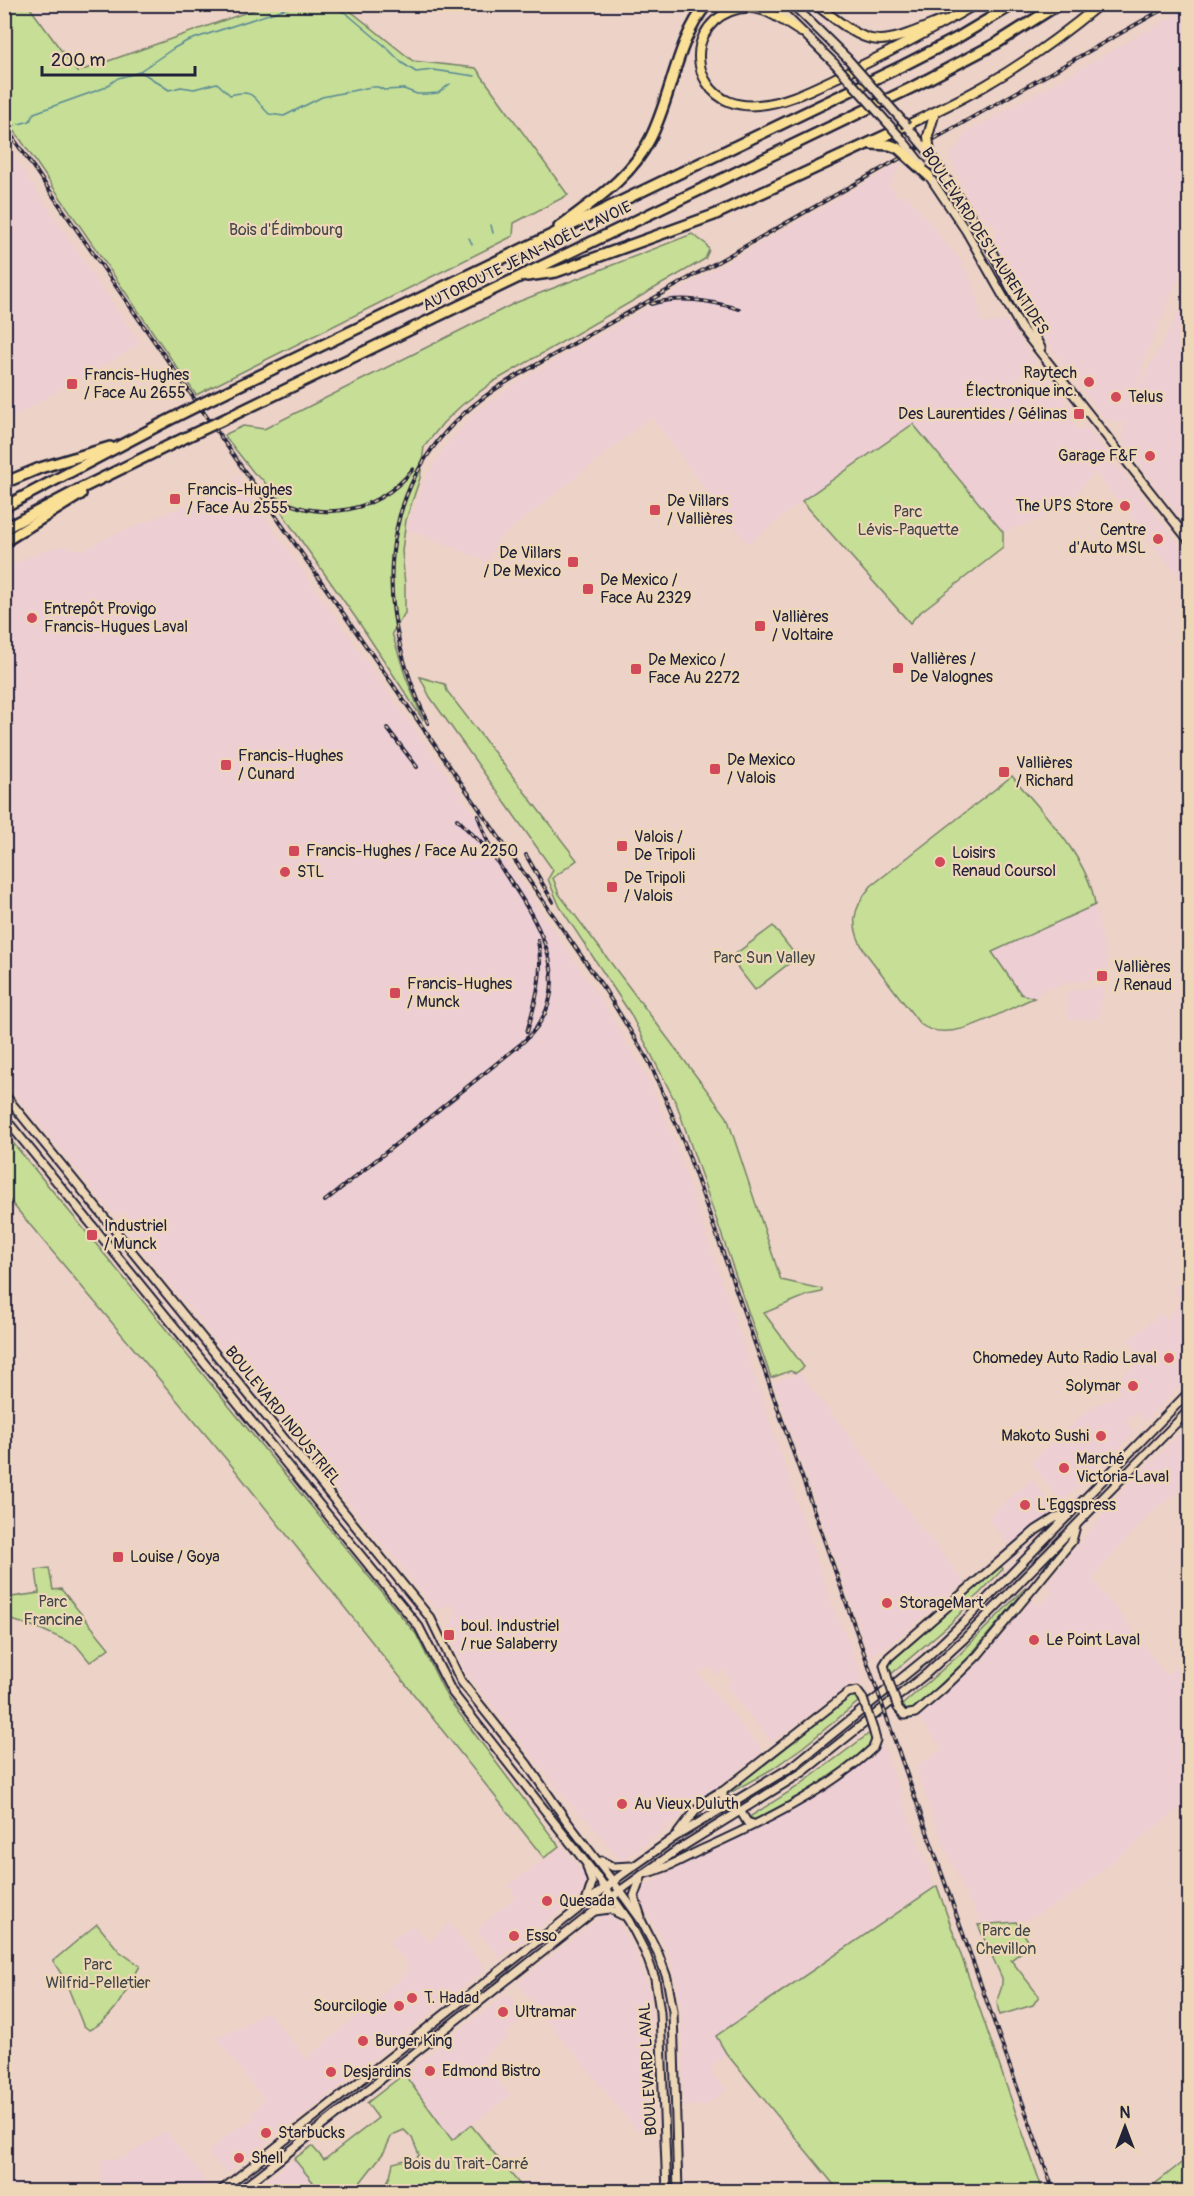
<svg xmlns="http://www.w3.org/2000/svg" width="1194" height="2196" font-family="Pangolin,sans-serif">
<style>
.built{fill:#edced3}
.green{fill:#c6de95;stroke:#748068;stroke-width:1.5}
.lines{fill:none;stroke-linecap:round;stroke-linejoin:round}
.stream{stroke:#588997;stroke-width:1.5}
.secondary-casing{stroke:#22223b;stroke-width:11}
.primary-casing{stroke:#22223b;stroke-width:12}
.highway-casing{stroke:#22223b;stroke-width:14}
.secondary{stroke:#eed7b6;stroke-width:7}
.primary{stroke:#fadf96;stroke-width:8}
.highway{stroke:#fadf96;stroke-width:9}
.rail-casing{stroke:#22223b;stroke-width:4}
.rail{stroke:#eed7b6;stroke-width:1.5;stroke-dasharray:4.5;stroke-linecap:butt}
.secondary-bridge-casing{stroke:#22223b;stroke-width:11;stroke-linecap:butt}
.primary-bridge-casing{stroke:#22223b;stroke-width:12;stroke-linecap:butt}
.highway-bridge-casing{stroke:#22223b;stroke-width:14;stroke-linecap:butt}
.secondary-bridge{stroke:#eed7b6;stroke-width:7}
.primary-bridge{stroke:#fadf96;stroke-width:8}
.highway-bridge{stroke:#fadf96;stroke-width:9}
.poi-dot{fill:#d1495b;stroke:#eed7b6;stroke-width:2}
.labels{text-anchor:middle;dominant-baseline:central;stroke-width:4.5;stroke-linejoin:round;paint-order:stroke}
.park-label{font-size:16px;fill:#43484d;stroke:#eed7b6}
.street-label{font-size:16px;fill:#22223b;stroke:#eed7b6}
.poi-label{font-size:16px;fill:#22223b;stroke:#eed7b6;text-anchor:start}
</style>
<rect width="100%" height="100%" fill="#edd2c7"/>
<filter id="ink" filterUnits="userSpaceOnUse"><feTurbulence type="fractalNoise" baseFrequency=".0167" numOctaves="2"/><feDisplacementMap in="SourceGraphic" scale="12" xChannelSelector="R" yChannelSelector="G"/><feConvolveMatrix kernelMatrix="1 2 1 2 8 2 1 2 1" color-interpolation-filters="sRGB"/></filter>
<g filter="url(#ink)">
<g class="built">
<path d="M1189,7v254l-18,33 -27,66 -7,30 52,-97v234l-59,-75 -7,-12 2,-16 -20,-5 -44,-57 -24,-35 -44,-90 6,-6 -8,-10 -5,3 -19,-28 -17,-41 6,-5 10,-17z"/>
<path d="M4,143l136,201 -135,78h-1z"/>
<path d="M902,162l-12,22 8,14 7,-4 2,1 57,70 -2,2 6,5 7,19 7,32 25,-2 28,41 -21,19 32,33 -22,-25 21,-16 31,42 -6,6 8,10 8,-5 103,131v33l-94,-118 -32,38 -60,22 -25,-28 -65,-80 -111,77 -54,43 -97,-127 -152,121 -11,23 -81,-32 15,-44 21,-36 33,-38 52,-35z"/>
<path d="M234,474l224,317 143,209 47,79 26,61 158,465 18,39 13,41 -12,-2 -79,59 -47,-56 6,-6 -7,-10 -7,5 -8,-8 -10,7 62,74v5l-127,100 -1,-1 -10,10 -38,-45 -5,-1 -117,-148 -14,-40 9,-16 -9,-8 -11,6 -9,-10 -158,-192 4,-10 -10,-12 -9,4 -127,-158 5,-10 -10,-11 -8,5 -111,-134 -1,-512 23,-12 31,-12h5l19,5 20,-11 133,-55z"/>
<path d="M1095,905l11,50 2,23 -38,4 -27,8 -9,8 -13,-4 -30,-42z"/>
<path d="M1103,987l-4,31 -31,2 -1,-29z"/>
<path d="M1189,1276v100l-44,45 -9,-9 -10,8 8,13 -71,68 -7,-6 -25,-33 62,-56 18,-7 10,-6 -5,-12 26,-21 -13,-20 32,-27 6,6 16,-18 -9,-12z"/>
<path d="M799,1373l165,209 -72,60 -22,14 -96,-273z"/>
<path d="M1185,1429l4,5v49l-39,30 -58,65 74,97 23,-18v143l-121,98 -39,21 -13,3 -32,2 -16,-25 -34,-78 -18,-54 27,-18 -24,-31 60,-55 54,-64 7,6 12,-11 -5,-11 77,-93z"/>
<path d="M1032,1479l23,30 -3,4 -39,32 -5,-1 -20,-26z"/>
<path d="M883,1745l51,141 -218,150 10,17 -15,15 2,7 13,15 -19,15 -23,1 -2,-95 -5,-28 -10,-34 -27,-51 2,-10 36,-22 123,-60 39,-24 35,-27z"/>
<path d="M562,1846l24,31v13l-86,68 -23,-28 39,-34 -8,-11z"/>
<path d="M608,1914l7,3 19,32 15,44 2,16 4,123 -6,3 -12,-5 -118,-144 2,-6 81,-64z"/>
<path d="M449,1923l36,46 -199,160 -4,-5 3,4 -54,42 -5,1 -17,-16 1,-5 29,-24 11,-2 4,-8 -1,-6 12,-9 -49,-64 24,-9 27,-17 39,48 101,-86v-11l-18,-20 24,-17 16,17z"/>
<path d="M508,1994l20,22 -23,17 3,4 -27,22 29,36 -58,45 -48,-66z"/>
<path d="M166,2131l34,41 8,17 -4,2h-123l5,-3 17,-2 -3,-26 23,-2z"/>
<path d="M294,2159l19,23 -9,9 -52,1z"/>
</g>
<g class="green">
<path d="M4,5h24l49,67 193,-68 73,1 70,56 63,7 92,127 -54,28 -1,13 -317,159 -191,-278z"/>
<path d="M692,234l14,10 3,6 -4,9 -212,123 -31,23 -19,18 -19,24 -4,31 -14,42 -4,31 3,34v28l-13,20 13,42 18,45 -65,-99 -70,-99 -24,-41 -10,-8 -30,-38 19,-9 21,3 251,-126z"/>
<path d="M913,424l90,108v16l-85,66 -8,9 -108,-122z"/>
<path d="M420,677l25,7 2,7 130,169 -24,18 6,16 168,223 54,163 41,9v3l-14,3 -44,18 40,54 -8,6 -6,-2 -19,7 -94,-273 -47,-92 -70,-106 -12,-28 5,-9 -123,-173z"/>
<path d="M1012,776c28,34 78,83 83,129l-103,47 29,42 13,4c-32,12 -83,49 -114,26l-55,-72c-16,-26 -13,-43 6,-66z"/>
<path d="M773,926l24,31 -42,33 -25,-32z"/>
<path d="M5,1133l411,501 31,63 112,149 -15,12 -312,-392 -227,-271z"/>
<path d="M1001,1566l2,3 -52,54 -61,52 -2,-9 4,-5z"/>
<path d="M49,1568l4,22 8,-1 48,59 -19,14 -14,-17 -38,-17 -33,-10v-20l34,-5 -3,-23z"/>
<path d="M1025,1588l1,1 -59,70 -52,50 -9,1 -4,-5 58,-51z"/>
<path d="M848,1696l7,1 3,5 -55,45 -31,22 -44,25v-4z"/>
<path d="M870,1733l2,7c-10,24 -93,67 -118,80l-4,-1 1,-3 46,-29z"/>
<path d="M937,1886l106,305h-204l-113,-138 -10,-17z"/>
<path d="M1016,1922l15,23 -20,15 28,36 -6,9 -33,10c-8,-22 4,-19 2,-37l-24,-53z"/>
<path d="M97,1924l22,27 21,15c-13,22 -25,53 -51,64l-6,-5 -18,-45 -12,-19z"/>
<path d="M404,2074l48,66 19,-15 54,66h-142l7,-15 3,-13 16,-4 5,2 5,-6 -7,-17 -8,-8 -12,5 -8,17 -25,32 -1,7h-54l9,-9 -19,-23 18,-13 12,14 54,-42 -11,-15z"/>
<path d="M1189,2157v34h-43z"/>
</g>
<g class="lines">
<g class="stream">
<path d="M317,4l20,5 9,4 39,33 17,17 14,9 17,-2 42,6"/>
<path d="M140,71l29,19 12,-3 13,2 23,-6 13,12c26,-7 24,5 39,19l15,2 38,-19 49,-10h7l6,3 20,-1 13,5h9l12,-1 12,-9"/>
<path d="M19,124l11,-3 4,-8 70,-25 14,-10 19,-5 37,-25 13,-7 112,-37"/>
<path d="M9,127l6,-2"/>
<path d="M491,225l2,8"/>
<path d="M469,238l3,6"/>
<path d="M1185,2174l5,-4"/>
</g>
<defs>
<g id="secondary">
<path d="M774,4l61,60"/>
<path d="M792,4l55,54"/>
<path d="M907,126l12,15"/>
<path d="M930,154l53,80 58,114"/>
<path d="M929,176l37,55 55,97 169,214"/>
<path d="M4,1094l427,525 30,62 66,83 39,56 54,71 21,29 17,33 9,25 6,33 5,181"/>
<path d="M4,1117l415,510 33,65 153,195 24,34 17,33 9,25 5,33 7,180"/>
<path d="M888,1679l-4,-14 5,-8 147,-127 19,-12 13,-2"/>
<path d="M898,1708l6,7 11,-2 29,-25 34,-33 94,-114 4,-15"/>
<path d="M723,1791v7l9,6"/>
<path d="M741,1812l6,10 6,2"/>
<path d="M678,1833c12,-16 27,-36 45,-42l125,-98 9,-2 6,8"/>
<path d="M602,1861l11,6 18,-1"/>
<path d="M646,1873c20,-4 36,-14 55,-23 57,-26 125,-58 172,-102l3,-8 -3,-11"/>
<path d="M586,1902l6,-19 -5,-16"/>
<path d="M595,1911l15,-2 12,6"/>
<path d="M641,1917l-7,-21 8,-21"/>
<path d="M219,2192l401,-316 55,-39 118,-71 132,-107 42,-40 223,-228"/>
<path d="M238,2192l387,-305 52,-37 126,-78 123,-98 39,-36 225,-229"/>
</g>
<g id="primary">
<path d="M815,4c58,44 58,45 126,17"/>
<path d="M801,32c-12,-7 -23,-16 -36,-21 -23,-9 -50,2 -61,24 -8,15 -6,34 3,48 11,18 31,24 51,22 29,-2 56,-17 82,-29 47,-22 91,-46 136,-72"/>
<path d="M895,131c31,-15 62,-29 91,-46 40,-23 78,-51 114,-81"/>
<path d="M928,136l7,-24"/>
</g>
<g id="highway">
<path d="M871,144l19,1 8,3"/>
<path d="M559,227c34,-26 71,-48 91,-88 22,-43 26,-98 57,-135"/>
<path d="M527,276l29,-4 158,-57 181,-84"/>
<path d="M215,397l689,-332 53,-27 57,-34"/>
<path d="M229,417l684,-330 84,-44 62,-39"/>
<path d="M4,483l36,-15 70,-21"/>
<path d="M4,507l159,-84"/>
<path d="M4,529l78,-41 94,-46"/>
<path d="M4,542l77,-48"/>
</g>
</defs>
<use href="#secondary" class="secondary-casing"/>
<use href="#primary" class="primary-casing"/>
<use href="#highway" class="highway-casing"/>
<use href="#secondary" class="secondary"/>
<use href="#primary" class="primary"/>
<use href="#highway" class="highway"/>
<defs>
<g id="rail">
<path d="M4,125l601,865 45,73 35,82 369,1047"/>
<path d="M651,304c29,-9 60,-3 88,5"/>
<path d="M261,488c48,37 115,29 152,-19"/>
<path d="M428,723c-63,-133 -50,-266 85,-345l659,-374"/>
<path d="M387,728l30,39"/>
<path d="M478,816l15,39 18,28"/>
<path d="M457,819l32,32"/>
<path d="M526,855l27,47"/>
<path d="M527,1032c9,-32 17,-59 11,-92"/>
<path d="M325,1201l197,-158c58,-51 20,-116 -15,-167"/>
</g>
</defs>
<use href="#rail" class="rail-casing"/>
<use href="#rail" class="rail"/>
<defs>
<g id="secondary-bridge">
<path d="M847,58l60,68"/>
<path d="M835,64l66,74 22,28"/>
<path d="M919,141l11,13"/>
<path d="M888,1679l10,29"/>
<path d="M863,1699l10,30"/>
</g>
<path id="primary-bridge" d="M928,136l2,18"/>
<g id="highway-bridge">
<path d="M898,148l31,28"/>
<path d="M163,423l52,-26"/>
<path d="M176,442l53,-25"/>
</g>
</defs>
<use href="#secondary-bridge" class="secondary-bridge-casing"/>
<use href="#primary-bridge" class="primary-bridge-casing"/>
<use href="#highway-bridge" class="highway-bridge-casing"/>
<use href="#secondary-bridge" class="secondary-bridge"/>
<use href="#primary-bridge" class="primary-bridge"/>
<use href="#highway-bridge" class="highway-bridge"/>
</g>
</g>
<g class="poi-dot">
<circle cx="1089" cy="382" r="6"/>
<rect x="66" y="378" width="12" height="12" rx="3"/>
<circle cx="1116" cy="397" r="6"/>
<rect x="1073" y="408" width="12" height="12" rx="3"/>
<circle cx="1150" cy="456" r="6"/>
<rect x="169" y="493" width="12" height="12" rx="3"/>
<circle cx="1125" cy="506" r="6"/>
<rect x="649" y="504" width="12" height="12" rx="3"/>
<circle cx="1158" cy="539" r="6"/>
<rect x="567" y="556" width="12" height="12" rx="3"/>
<rect x="582" y="583" width="12" height="12" rx="3"/>
<circle cx="32" cy="618" r="6"/>
<rect x="754" y="620" width="12" height="12" rx="3"/>
<rect x="892" y="662" width="12" height="12" rx="3"/>
<rect x="630" y="663" width="12" height="12" rx="3"/>
<rect x="220" y="759" width="12" height="12" rx="3"/>
<rect x="709" y="763" width="12" height="12" rx="3"/>
<rect x="998" y="766" width="12" height="12" rx="3"/>
<rect x="616" y="840" width="12" height="12" rx="3"/>
<rect x="288" y="845" width="12" height="12" rx="3"/>
<circle cx="940" cy="862" r="6"/>
<circle cx="285" cy="872" r="6"/>
<rect x="606" y="881" width="12" height="12" rx="3"/>
<rect x="1096" y="970" width="12" height="12" rx="3"/>
<rect x="389" y="987" width="12" height="12" rx="3"/>
<rect x="86" y="1229" width="12" height="12" rx="3"/>
<circle cx="1169" cy="1358" r="6"/>
<circle cx="1133" cy="1386" r="6"/>
<circle cx="1101" cy="1436" r="6"/>
<circle cx="1064" cy="1468" r="6"/>
<circle cx="1025" cy="1505" r="6"/>
<rect x="112" y="1551" width="12" height="12" rx="3"/>
<circle cx="887" cy="1603" r="6"/>
<rect x="443" y="1629" width="12" height="12" rx="3"/>
<circle cx="1034" cy="1640" r="6"/>
<circle cx="622" cy="1804" r="6"/>
<circle cx="547" cy="1901" r="6"/>
<circle cx="514" cy="1936" r="6"/>
<circle cx="412" cy="1998" r="6"/>
<circle cx="399" cy="2006" r="6"/>
<circle cx="503" cy="2012" r="6"/>
<circle cx="363" cy="2041" r="6"/>
<circle cx="430" cy="2071" r="6"/>
<circle cx="331" cy="2072" r="6"/>
<circle cx="266" cy="2133" r="6"/>
<circle cx="239" cy="2158" r="6"/>
</g>
<g class="labels">
<g class="park-label">
<text x="286" y="230">Bois d'Édimbourg</text>
<text x="908" y="512">Parc<tspan x="908" dy="18">Lévis-Paquette</tspan></text>
<text x="764" y="958">Parc Sun Valley</text>
<text x="53" y="1602">Parc<tspan x="53" dy="18">Francine</tspan></text>
<text x="1006" y="1931">Parc de<tspan x="1006" dy="18">Chevillon</tspan></text>
<text x="98" y="1965">Parc<tspan x="98" dy="18">Wilfrid-Pelletier</tspan></text>
<text x="466" y="2164">Bois du Trait-Carré</text>
</g>
<g class="street-label">
<text transform="translate(985 241) rotate(57)">BOULEVARD DES LAURENTIDES</text>
<text transform="translate(527 256) rotate(-26)">AUTOROUTE JEAN-NOËL-LAVOIE</text>
<text transform="translate(283 1416) rotate(51)">BOULEVARD INDUSTRIEL</text>
<text transform="translate(648 2069) rotate(-93)">BOULEVARD LAVAL</text>
</g>
<g class="poi-label">
<text x="1077" y="373" text-anchor="end">Raytech<tspan x="1077" dy="18">Électronique inc.</tspan></text>
<text x="84" y="375">Francis-Hughes<tspan x="84" dy="18">/ Face Au 2655</tspan></text>
<text x="1128" y="397">Telus</text>
<text x="1067" y="414" text-anchor="end">Des Laurentides / Gélinas</text>
<text x="1138" y="456" text-anchor="end">Garage F&amp;F</text>
<text x="187" y="490">Francis-Hughes<tspan x="187" dy="18">/ Face Au 2555</tspan></text>
<text x="667" y="501">De Villars<tspan x="667" dy="18">/ Vallières</tspan></text>
<text x="1113" y="506" text-anchor="end">The UPS Store</text>
<text x="1146" y="530" text-anchor="end">Centre<tspan x="1146" dy="18">d'Auto MSL</tspan></text>
<text x="561" y="553" text-anchor="end">De Villars<tspan x="561" dy="18">/ De Mexico</tspan></text>
<text x="600" y="580">De Mexico /<tspan x="600" dy="18">Face Au 2329</tspan></text>
<text x="44" y="609">Entrepôt Provigo<tspan x="44" dy="18">Francis-Hugues Laval</tspan></text>
<text x="772" y="617">Vallières<tspan x="772" dy="18">/ Voltaire</tspan></text>
<text x="910" y="659">Vallières /<tspan x="910" dy="18">De Valognes</tspan></text>
<text x="648" y="660">De Mexico /<tspan x="648" dy="18">Face Au 2272</tspan></text>
<text x="238" y="756">Francis-Hughes<tspan x="238" dy="18">/ Cunard</tspan></text>
<text x="727" y="760">De Mexico<tspan x="727" dy="18">/ Valois</tspan></text>
<text x="1016" y="763">Vallières<tspan x="1016" dy="18">/ Richard</tspan></text>
<text x="634" y="837">Valois /<tspan x="634" dy="18">De Tripoli</tspan></text>
<text x="306" y="851">Francis-Hughes / Face Au 2250</text>
<text x="952" y="853">Loisirs<tspan x="952" dy="18">Renaud Coursol</tspan></text>
<text x="297" y="872">STL</text>
<text x="624" y="878">De Tripoli<tspan x="624" dy="18">/ Valois</tspan></text>
<text x="1114" y="967">Vallières<tspan x="1114" dy="18">/ Renaud</tspan></text>
<text x="407" y="984">Francis-Hughes<tspan x="407" dy="18">/ Munck</tspan></text>
<text x="104" y="1226">Industriel<tspan x="104" dy="18">/ Munck</tspan></text>
<text x="1157" y="1358" text-anchor="end">Chomedey Auto Radio Laval</text>
<text x="1121" y="1386" text-anchor="end">Solymar</text>
<text x="1089" y="1436" text-anchor="end">Makoto Sushi</text>
<text x="1076" y="1459">Marché<tspan x="1076" dy="18">Victoria-Laval</tspan></text>
<text x="1037" y="1505">L'Eggspress</text>
<text x="130" y="1557">Louise / Goya</text>
<text x="899" y="1603">StorageMart</text>
<text x="461" y="1626">boul. Industriel<tspan x="461" dy="18">/ rue Salaberry</tspan></text>
<text x="1046" y="1640">Le Point Laval</text>
<text x="634" y="1804">Au Vieux Duluth</text>
<text x="559" y="1901">Quesada</text>
<text x="526" y="1936">Esso</text>
<text x="424" y="1998">T. Hadad</text>
<text x="387" y="2006" text-anchor="end">Sourcilogie</text>
<text x="515" y="2012">Ultramar</text>
<text x="375" y="2041">Burger King</text>
<text x="442" y="2071">Edmond Bistro</text>
<text x="343" y="2072">Desjardins</text>
<text x="278" y="2133">Starbucks</text>
<text x="251" y="2158">Shell</text>
</g>
</g>
<rect width="1194" height="2196" fill="none" stroke="#eed7b6" stroke-width="24"/>
<rect x="12" y="12" width="1170" height="2172" fill="none" stroke="#22223b" stroke-width="2" filter="url(#ink)"/>
<g transform="translate(1125 2127)" stroke="#eed7b6" stroke-width="4.5" paint-order="stroke">
<path d="M0-4.5L10 22L0 15L-10 22Z" fill="#22223b"/>
<text y="-9" font-size="16" font-weight="bold" text-anchor="middle" fill="#22223b">N</text>
</g>
<path d="M42 66v9h153v-9" fill="none" stroke="#22223b" stroke-width="3"/>
<text x="51" y="66" font-size="18" fill="#22223b" stroke="#eed7b6" stroke-width="4.5" paint-order="stroke">200 m</text>
</svg>
